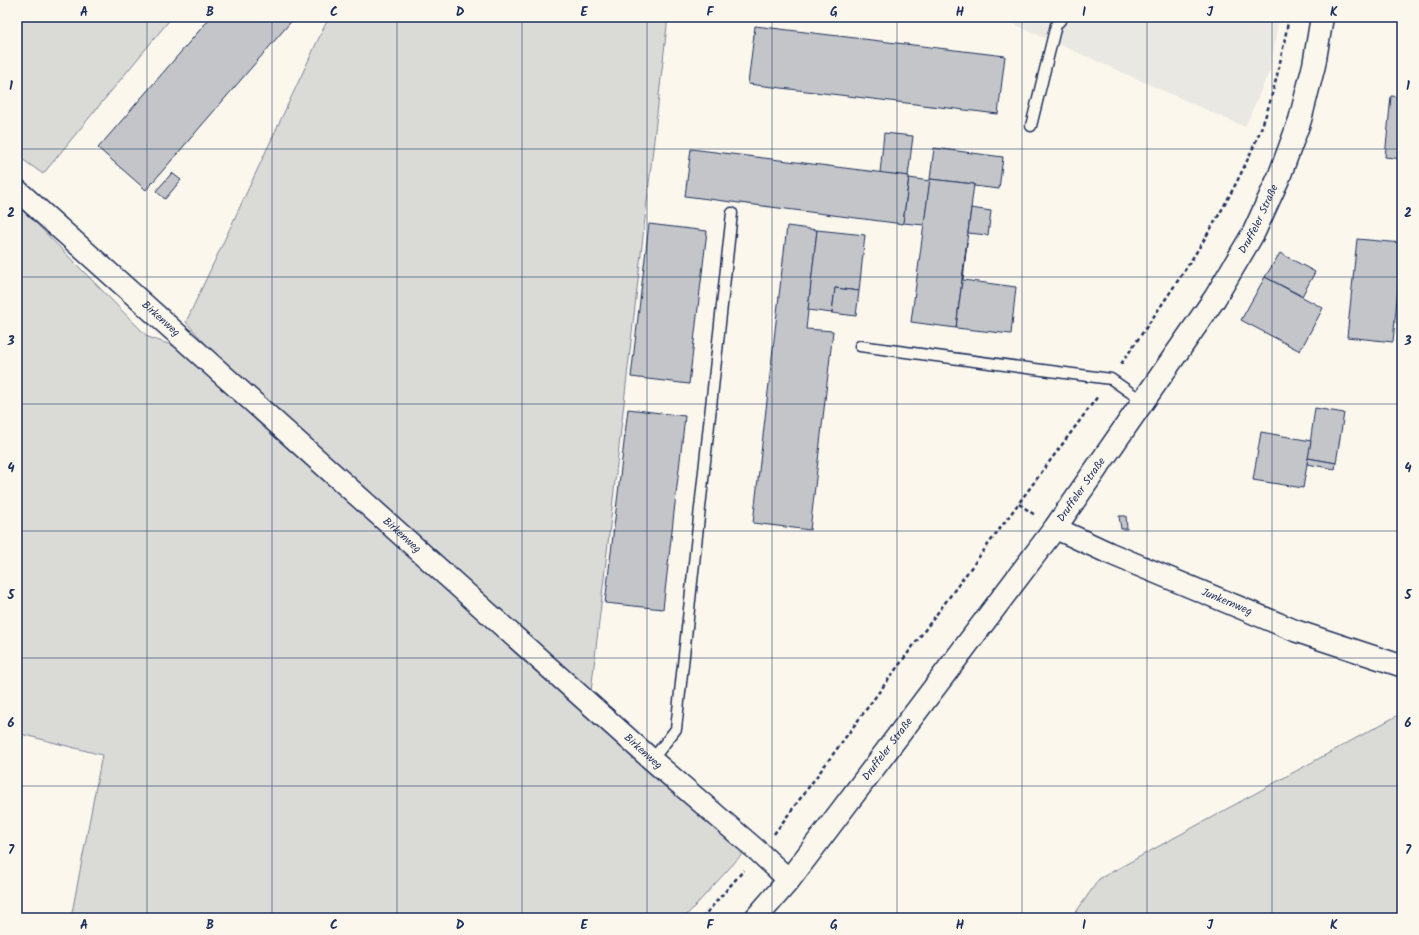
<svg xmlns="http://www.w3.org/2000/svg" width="1419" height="935" font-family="Kalam,sans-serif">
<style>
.built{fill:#eae8e2}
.green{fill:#dadad7;stroke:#7a849a}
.building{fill:#c3c5c9;stroke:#1b2f5e}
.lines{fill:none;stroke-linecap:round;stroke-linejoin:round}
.lane-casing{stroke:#1b2f5e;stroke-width:13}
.street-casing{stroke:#1b2f5e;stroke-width:24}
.secondary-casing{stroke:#1b2f5e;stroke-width:25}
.path{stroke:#1b2f5e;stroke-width:2.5;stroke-dasharray:4 3;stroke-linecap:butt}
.lane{stroke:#fbf7ec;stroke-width:10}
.street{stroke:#fbf7ec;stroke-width:21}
.secondary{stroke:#fbf7ec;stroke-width:22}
.grid{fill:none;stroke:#1b2f5e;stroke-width:1;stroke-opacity:0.55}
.labels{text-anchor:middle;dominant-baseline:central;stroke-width:3.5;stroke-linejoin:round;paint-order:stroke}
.street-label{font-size:11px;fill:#1b2f5e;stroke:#fbf7ec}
.neatline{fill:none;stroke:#1b2f5e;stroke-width:1.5}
.grid-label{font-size:13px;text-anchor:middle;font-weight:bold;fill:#1b2f5e}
</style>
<rect width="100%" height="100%" fill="#fbf7ec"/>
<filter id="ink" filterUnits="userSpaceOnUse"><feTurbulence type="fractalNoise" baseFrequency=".025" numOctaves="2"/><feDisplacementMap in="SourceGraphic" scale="8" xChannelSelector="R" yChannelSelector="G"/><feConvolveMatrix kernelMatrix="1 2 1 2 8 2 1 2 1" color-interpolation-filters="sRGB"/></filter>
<g filter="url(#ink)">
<path class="built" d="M1000,17h279l-9,53 -25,57 -236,-105z"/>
<g class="green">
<path d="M17,17h155l-129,157 -21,-15 -5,-2z"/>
<path d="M331,17h337l-77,675 -380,-342 -25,-28 139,-297z"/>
<path d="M17,204l131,133 29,10 568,504 -61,67h-613l31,-163 -85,-22z"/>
<path d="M1402,713v205h-330l27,-39z"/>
</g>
<g class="building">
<path d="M211,17h84l-149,173 -48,-42z"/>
<path d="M755,26l250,30 -7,58 -250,-30z"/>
<path d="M1391,96l11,1v62l-17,-2z"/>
<path d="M884,133l29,3 -5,40 -28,-3z"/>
<path d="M934,148l69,9 -4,32 -25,-3v-2l-44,-5z"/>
<path d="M691,149l218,27 -6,48 -218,-28z"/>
<path d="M172,173l9,7 -16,19 -9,-8z"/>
<path d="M909,178l21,3 -6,44 -21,-2z"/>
<path d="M930,179l44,5 -18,144 -45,-6z"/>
<path d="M971,208l20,3 -3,24 -20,-2z"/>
<path d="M649,224l58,7 -18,153 -58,-7z"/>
<path d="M787,226l30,4 -11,99 27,2 -23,199 -57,-7z"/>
<path d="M817,230l48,5 -6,56 -24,-3 -3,25 -24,-3z"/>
<path d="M1357,239l45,4 -9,99 -46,-5z"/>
<path d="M967,242l-4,38 53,7 -5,47 -55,-6z"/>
<path d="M1280,253l35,19 -13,24 -37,-19z"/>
<path d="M1265,277l58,31 -23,43 -59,-31z"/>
<path d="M835,288l24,3 -3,25 -24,-3z"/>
<path d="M1315,408l29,5 -8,50 -28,-5z"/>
<path d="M628,409l57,7 -22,193 -58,-6z"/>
<path d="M1261,432l50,9 -8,47 -50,-8z"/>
<path d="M1308,458l28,5 -1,6 -28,-5z"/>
<path d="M1119,516h7l1,13h-6z"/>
</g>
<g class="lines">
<defs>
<g id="lane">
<path d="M1031,126l25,-101 7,-8"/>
<path d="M860,346l251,33 33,23"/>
<path d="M652,760l24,-31 56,-516"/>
</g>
<g id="street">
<path id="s1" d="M17,190l635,570 108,93 29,27"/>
<path id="s2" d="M1055,528l54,25 187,78 106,35"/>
</g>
<g id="secondary">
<path id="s3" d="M756,918l33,-38 266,-352 160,-230 39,-66 25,-55 21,-57 14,-55 8,-48"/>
</g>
</defs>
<use href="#lane" class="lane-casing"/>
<use href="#street" class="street-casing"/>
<use href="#secondary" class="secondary-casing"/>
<g class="path">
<path d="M1121,364c52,-76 107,-151 141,-238 13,-35 20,-72 27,-109"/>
<path d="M1019,504l16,11"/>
<path d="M774,834l324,-438"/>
<path d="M702,918l42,-48"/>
</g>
<use href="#lane" class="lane"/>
<use href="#street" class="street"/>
<use href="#secondary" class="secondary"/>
</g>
</g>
<path class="grid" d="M147,17v901M272,17v901M397,17v901M522,17v901M647,17v901M772,17v901M897,17v901M1022,17v901M1147,17v901M1272,17v901M17,149h1385M17,277h1385M17,404h1385M17,531h1385M17,658h1385M17,786h1385"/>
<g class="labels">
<g class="street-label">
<text stroke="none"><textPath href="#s3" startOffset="862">Druffeler Straße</textPath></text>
<text stroke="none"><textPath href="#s1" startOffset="193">Birkenweg</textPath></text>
<text stroke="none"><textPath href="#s3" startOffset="538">Druffeler Straße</textPath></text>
<text stroke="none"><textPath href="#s1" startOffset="517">Birkenweg</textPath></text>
<text stroke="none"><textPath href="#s2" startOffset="187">Junkernweg</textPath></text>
<text stroke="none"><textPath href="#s3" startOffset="214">Druffeler Straße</textPath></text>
<text stroke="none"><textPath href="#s1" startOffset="841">Birkenweg</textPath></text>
</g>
</g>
<rect width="1419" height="935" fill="none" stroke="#fbf7ec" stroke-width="44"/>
<rect x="22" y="22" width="1375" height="891" class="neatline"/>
<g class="grid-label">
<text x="84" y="16">A</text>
<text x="210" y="16">B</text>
<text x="334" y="16">C</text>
<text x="460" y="16">D</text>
<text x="584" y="16">E</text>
<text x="710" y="16">F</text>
<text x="834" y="16">G</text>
<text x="960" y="16">H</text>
<text x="1084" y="16">I</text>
<text x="1210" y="16">J</text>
<text x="1334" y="16">K</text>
<text x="11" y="90">1</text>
<text x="1408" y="90">1</text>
<text x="11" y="217">2</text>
<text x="1408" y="217">2</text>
<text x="11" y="345">3</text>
<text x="1408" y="345">3</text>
<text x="11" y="472">4</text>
<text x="1408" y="472">4</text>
<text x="11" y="599">5</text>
<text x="1408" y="599">5</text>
<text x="11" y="727">6</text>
<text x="1408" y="727">6</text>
<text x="11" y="854">7</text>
<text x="1408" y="854">7</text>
<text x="84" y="929">A</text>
<text x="210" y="929">B</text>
<text x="334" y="929">C</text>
<text x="460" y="929">D</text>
<text x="584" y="929">E</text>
<text x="710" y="929">F</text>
<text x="834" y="929">G</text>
<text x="960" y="929">H</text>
<text x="1084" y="929">I</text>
<text x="1210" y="929">J</text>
<text x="1334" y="929">K</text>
</g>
</svg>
